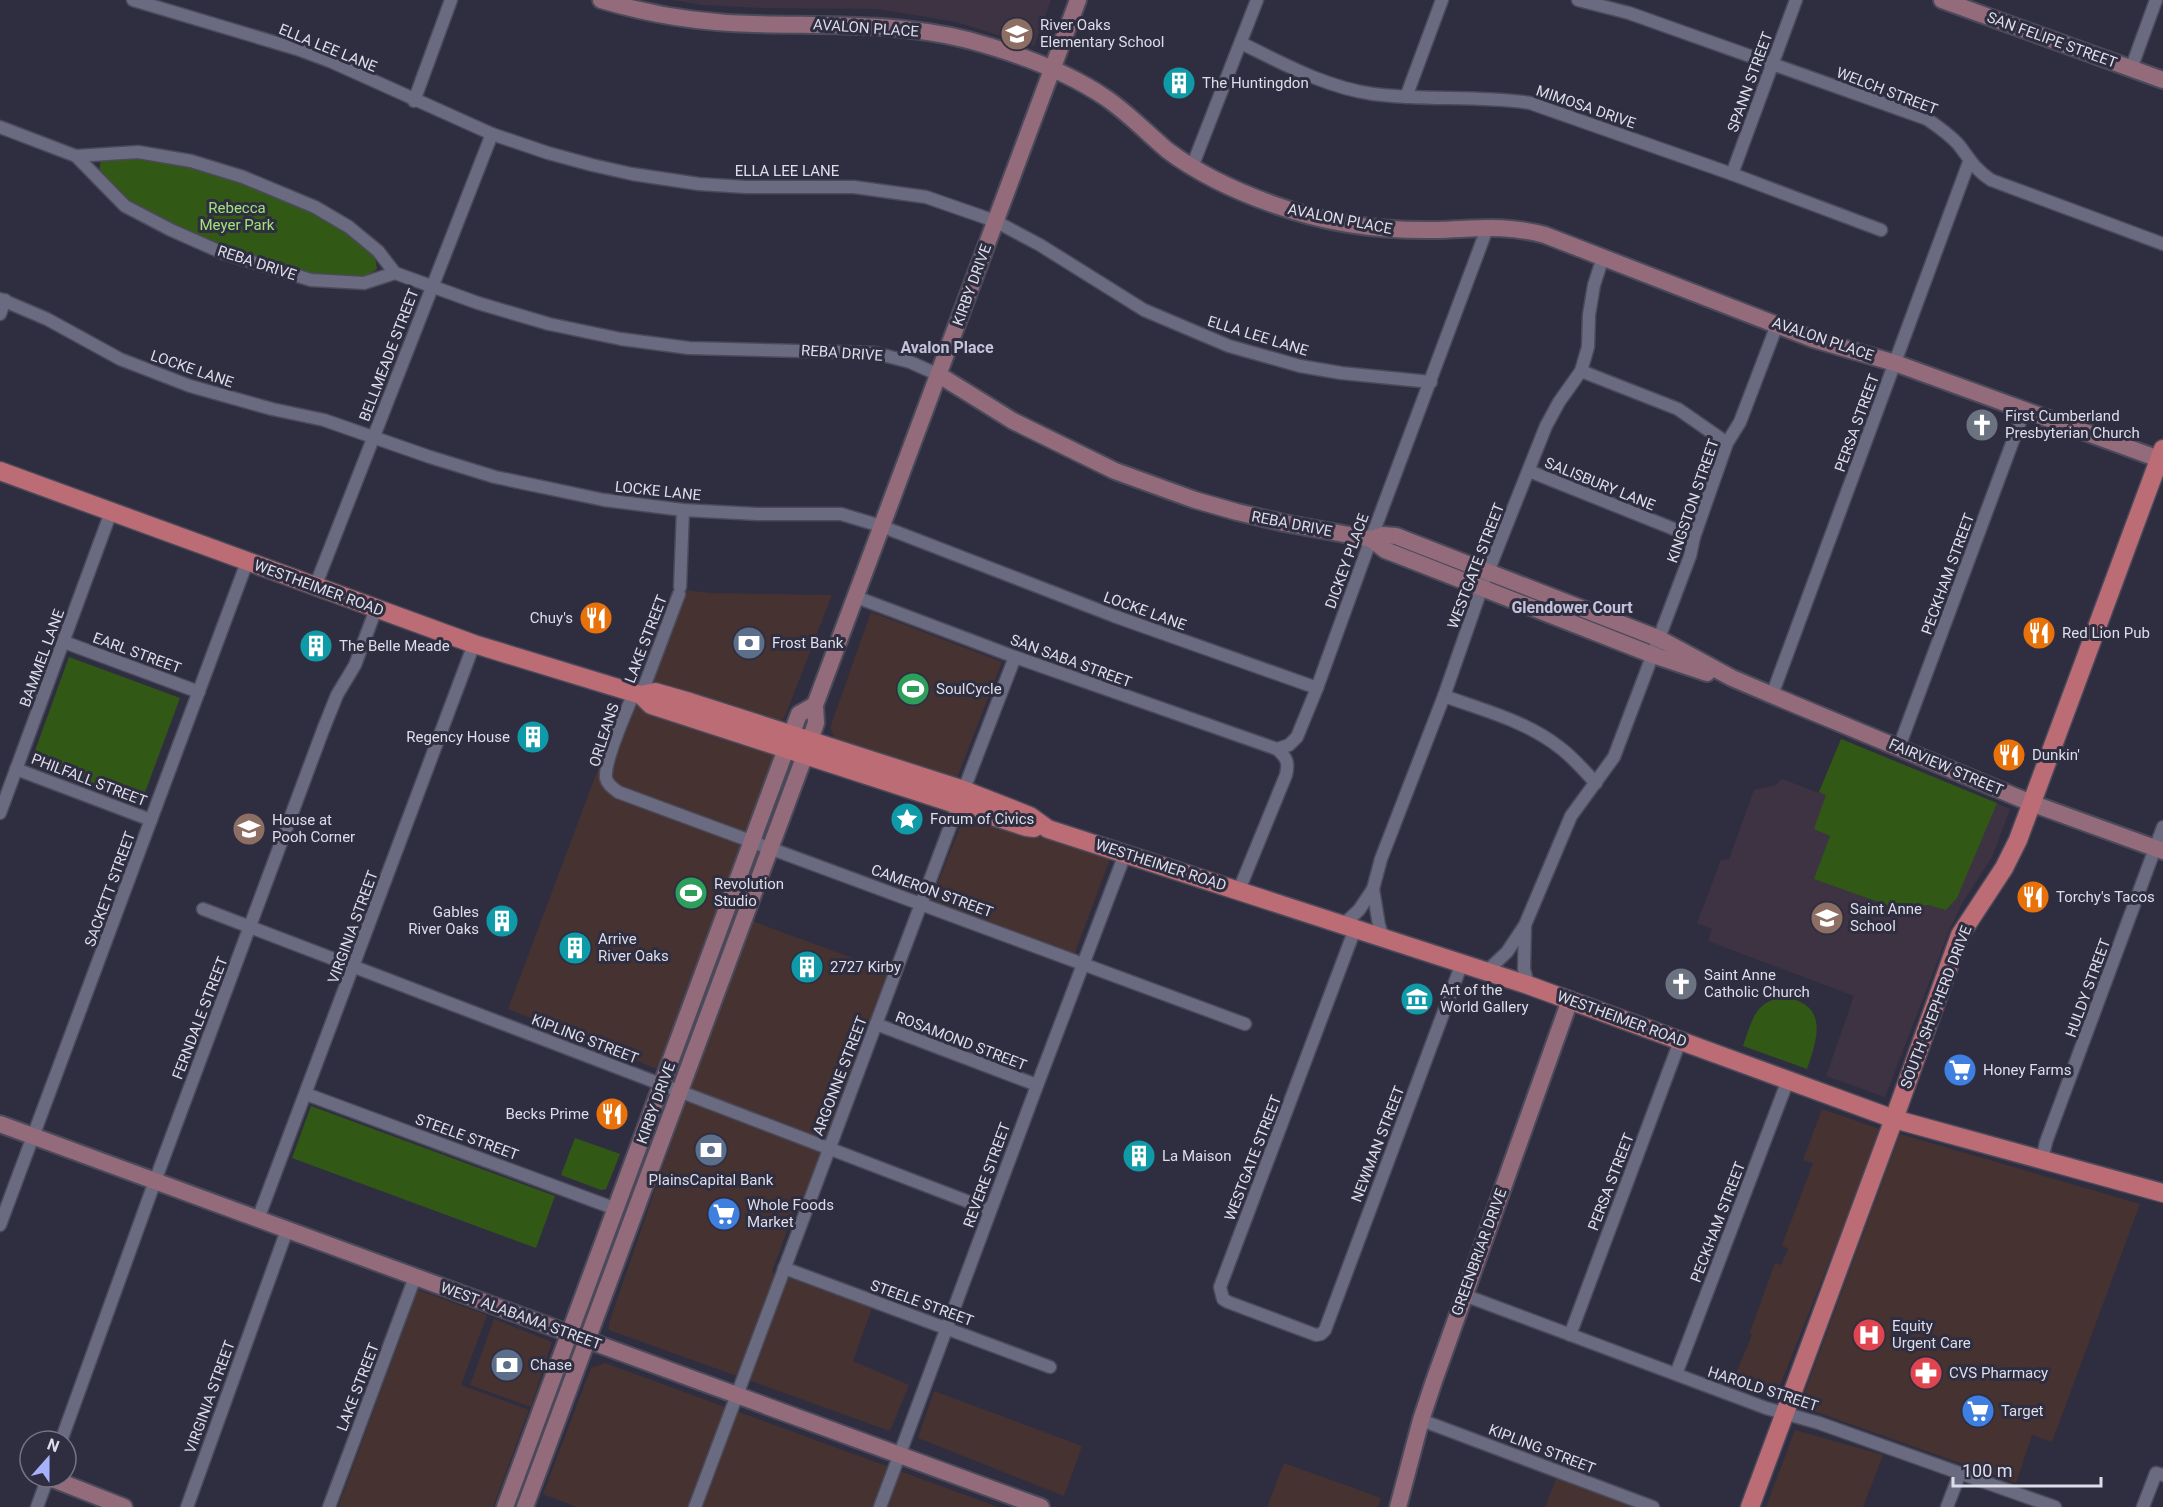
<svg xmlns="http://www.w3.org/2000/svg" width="2163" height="1507" font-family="Roboto,sans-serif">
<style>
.commercial{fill:#463230}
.education{fill:#3e3342}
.green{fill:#325815}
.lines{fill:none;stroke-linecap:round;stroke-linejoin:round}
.street-casing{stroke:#4a4a5a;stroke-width:15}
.secondary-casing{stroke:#4a4a5a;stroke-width:20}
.primary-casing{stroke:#4a4a5a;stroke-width:21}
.street{stroke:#6a6a80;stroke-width:12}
.secondary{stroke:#936b7a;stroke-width:16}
.primary{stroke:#bc6c74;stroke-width:18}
.labels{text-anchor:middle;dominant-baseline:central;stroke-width:6;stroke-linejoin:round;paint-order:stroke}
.poi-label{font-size:15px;fill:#ddddea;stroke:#2f2e41;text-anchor:start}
.street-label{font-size:15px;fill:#ddddea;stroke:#2f2e41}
.park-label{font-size:15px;fill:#a1e179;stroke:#2f2e41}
.neighbourhood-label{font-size:16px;font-weight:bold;fill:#c3c3db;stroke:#2f2e41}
</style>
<rect width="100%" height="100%" fill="#2f2e41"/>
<g class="commercial">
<path d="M684,590l27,3 121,2 -46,119 -4,6h-5l-124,-38 23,-61z"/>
<path d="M871,612l131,50 -45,116 -122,-40 -5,-10z"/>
<path d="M624,700l150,54 -117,315 -149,-60z"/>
<path d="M966,812l144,47 -36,96 -143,-55z"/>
<path d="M752,921l136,50 -86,237 -6,-2 -24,66 100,36 -19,53 56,24 -19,46 -281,-101v-7l57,-165z"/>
<path d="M1822,1109l57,20 -30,83 -72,181 -4,3 -41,-13 20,-48 -2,-3 25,-69 6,2 7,-16 -6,-4 31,-82 -10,-3z"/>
<path d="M1900,1134l240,70 -88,238 -20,-7 -16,48 -211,-75 -3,-8z"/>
<path d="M418,1290l69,25 -26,70 68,25 -36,97h-155z"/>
<path d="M494,1319l58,23 -21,65 -61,-22z"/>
<path d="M605,1363l393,144h-422l-33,-13 48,-126z"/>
<path d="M934,1391l148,55 -18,50 -146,-58z"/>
<path d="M1795,1430l88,25 -20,52h-97z"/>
<path d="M1284,1463l97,35 -3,9h-111z"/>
<path d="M1557,1477l79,30h-91z"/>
</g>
<g class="education">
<path d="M672,0h379l-17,46 -78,-24 -77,-13 -116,-1 -60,-3z"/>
<path d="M1841,739l169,70 -18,48 -29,45 -14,29 -64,166 -59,-21 28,-80 -146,-55 4,-12 -15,-6 24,-63 8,-1 25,-69 22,-5 6,-6 37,14z"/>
</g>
<g class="green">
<path d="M138,156c69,13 136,32 196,68 13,7 28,16 38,27 3,4 4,12 5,18l-15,10 -50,-3 -88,-27 -51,-23 -46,-24 -28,-29 2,-14z"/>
<path d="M69,657l111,41 -39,105 -110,-41z"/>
<path d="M1841,739l156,64 -40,95 -11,12 -18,-5 -27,5 -87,-31 16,-43 -16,-7 12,-34 -7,-3z"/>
<path d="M1783,997c46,7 35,40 24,72l-64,-23c9,-25 11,-44 40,-49z"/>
<path d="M311,1106l244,90 -19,52 -244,-90z"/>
<path d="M575,1138l45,16 -14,35 -5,1 -40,-15z"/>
</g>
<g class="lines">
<defs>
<g id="street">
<path d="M133,0l164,49 35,13 160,72 56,19 44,12 40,9 67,10 47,3h108l72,10 69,24 45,24 104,65 85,36 71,20 41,7 90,9"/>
<path d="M1578,0l51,13 298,106c10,7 22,15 31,25 12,15 16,25 33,36l172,64"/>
<path d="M1241,43c43,21 84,44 132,51 52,7 105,1 157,9l202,71 149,56"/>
<path d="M2131,69l25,-69"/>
<path d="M1406,97l36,-97"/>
<path d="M414,101l37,-101"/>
<path d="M0,127l76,29 49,50 46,24 52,23 88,27 53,3 31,-10"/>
<path d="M76,156l62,-4 53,9 52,16 72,30 34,20 29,24 17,22 83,30 71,21 72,15 68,9 186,5 35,9 29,13"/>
<path d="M1192,167l65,-167"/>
<path d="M1732,174l64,-174"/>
<path d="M0,299l47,20 73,40 70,27 82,23 52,11 106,37 65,20 109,23 79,10 74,4h84l40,12 233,90 203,72"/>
<path d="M0,314l5,-14"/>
<path d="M1581,371l97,38 49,34"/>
<path d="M1529,471l165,66"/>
<path d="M315,587l177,-453"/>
<path d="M680,587l3,-77"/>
<path d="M856,597l159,60 262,92c10,9 12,13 9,26l-47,115"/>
<path d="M64,642l135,50"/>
<path d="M634,693c-7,16 -30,69 -28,85 1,6 7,10 12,14l627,232"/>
<path d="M641,695l38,-101"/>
<path d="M1772,695l197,-533"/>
<path d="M1444,696c39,14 82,25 115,51 14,10 25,24 37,36"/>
<path d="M1899,747l125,-336"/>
<path d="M1277,749l12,-4 8,-8 20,-49 54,-149 117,-313"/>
<path d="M16,769l135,51"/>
<path d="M0,813l111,-301"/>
<path d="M203,909l787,301"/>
<path d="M1343,925l16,-15 14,-21"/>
<path d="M1525,926l-1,43 4,16"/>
<path d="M1355,929l-135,358 3,12 5,3 88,33 5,-1 4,-4 137,-367"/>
<path d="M1383,938l-4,-13 -6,-36 8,-30 63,-163 38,-109 64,-161 13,-24 22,-31 7,-24 1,-32 5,-30 9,-28"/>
<path d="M1487,971l20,-19 18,-27 46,-109 43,-59 76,-201 4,-19 33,-94 13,-21 37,-97"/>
<path d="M876,1024l161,61"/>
<path d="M306,1094l310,115"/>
<path d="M2042,1160l4,-18 117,-315"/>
<path d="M258,1219l216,-575"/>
<path d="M0,1225l247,-663"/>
<path d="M784,1268l266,99"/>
<path d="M1464,1295l302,113 53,15 236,84"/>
<path d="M1570,1335l110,-294"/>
<path d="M1676,1374l112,-294"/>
<path d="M1421,1420l232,87"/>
<path d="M61,1441l94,-260 168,-451 14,-35 18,-30 21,-56"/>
<path d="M37,1507l11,-30"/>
<path d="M187,1507l100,-277"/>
<path d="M329,1507l86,-230"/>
<path d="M695,1507l271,-723 49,-127"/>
<path d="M880,1507l155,-416 90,-237"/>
<path d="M1947,1507l13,-34"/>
<path d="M2143,1507l13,-34 7,2"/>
</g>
<g id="secondary">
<path d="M601,0c50,15 101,23 153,24 72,2 143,-2 214,16 48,13 97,30 138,58 22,15 41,35 61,52 33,25 73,43 111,56 50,18 106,25 158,24 41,-1 68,-6 109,5l268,104 82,24 264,96"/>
<path d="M1942,0l221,80"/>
<path d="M939,375l74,46 102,50 80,29 42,12 47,11 87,16 14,11 268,105 54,18"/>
<path d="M1371,539l12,-4 13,1 264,103 72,39 40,17 259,108 132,48"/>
<path d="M0,1124l1041,383"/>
<path d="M48,1477l76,30"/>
<path d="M505,1507l294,-793 16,-9"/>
<path d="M525,1507l277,-744 14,-40 -1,-18 263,-705"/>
<path d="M1398,1507l23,-87 13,-39 136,-381"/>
</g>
<g id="primary">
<path d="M0,471l474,173 167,51 10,10 375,122 8,1"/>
<path d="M641,695l14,-3 35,10 274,88 66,26 18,13 480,156 366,134 269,74"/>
<path d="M1750,1507l144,-388 66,-184 44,-67 14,-28 145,-391"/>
</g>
</defs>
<use href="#street" class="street-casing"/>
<use href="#secondary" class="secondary-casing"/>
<use href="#primary" class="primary-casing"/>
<use href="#street" class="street"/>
<use href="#secondary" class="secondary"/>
<use href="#primary" class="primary"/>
</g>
<defs>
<symbol id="school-disc" viewBox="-11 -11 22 22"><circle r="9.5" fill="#8d6e63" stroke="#2f2e41"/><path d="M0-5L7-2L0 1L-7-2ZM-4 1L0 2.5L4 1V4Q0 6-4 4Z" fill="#fff"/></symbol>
<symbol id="building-disc" viewBox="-11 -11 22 22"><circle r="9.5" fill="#0f9aa8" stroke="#2f2e41"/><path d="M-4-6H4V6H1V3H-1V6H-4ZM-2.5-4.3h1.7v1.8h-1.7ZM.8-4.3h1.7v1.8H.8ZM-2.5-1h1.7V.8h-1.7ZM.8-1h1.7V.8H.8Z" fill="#fff"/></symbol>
<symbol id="church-disc" viewBox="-11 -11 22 22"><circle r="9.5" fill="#6b7280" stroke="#2f2e41"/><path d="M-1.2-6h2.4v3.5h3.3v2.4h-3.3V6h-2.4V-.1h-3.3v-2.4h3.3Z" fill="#fff"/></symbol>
<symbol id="restaurant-disc" viewBox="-11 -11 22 22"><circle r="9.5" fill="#e8710a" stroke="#2f2e41"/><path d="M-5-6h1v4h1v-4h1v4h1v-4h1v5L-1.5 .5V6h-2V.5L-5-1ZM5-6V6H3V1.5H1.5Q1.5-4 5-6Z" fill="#fff"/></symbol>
<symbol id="bank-disc" viewBox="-11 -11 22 22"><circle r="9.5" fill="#5c6f8a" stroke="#2f2e41"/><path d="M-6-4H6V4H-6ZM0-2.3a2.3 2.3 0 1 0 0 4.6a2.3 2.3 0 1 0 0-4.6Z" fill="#fff"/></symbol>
<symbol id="stadium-disc" viewBox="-11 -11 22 22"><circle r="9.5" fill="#2e9e5b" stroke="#2f2e41"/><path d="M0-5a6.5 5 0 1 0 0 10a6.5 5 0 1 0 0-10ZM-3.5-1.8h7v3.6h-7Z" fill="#fff"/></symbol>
<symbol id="sight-disc" viewBox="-11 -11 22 22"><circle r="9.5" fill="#0f9aa8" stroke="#2f2e41"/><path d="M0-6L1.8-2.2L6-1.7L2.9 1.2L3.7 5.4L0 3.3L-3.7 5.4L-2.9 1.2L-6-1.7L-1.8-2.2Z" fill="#fff"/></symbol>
<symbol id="museum-disc" viewBox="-11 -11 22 22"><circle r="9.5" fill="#0f9aa8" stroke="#2f2e41"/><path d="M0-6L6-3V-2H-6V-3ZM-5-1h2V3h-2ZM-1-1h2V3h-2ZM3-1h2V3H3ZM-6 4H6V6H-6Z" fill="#fff"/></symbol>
<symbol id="supermarket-disc" viewBox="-11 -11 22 22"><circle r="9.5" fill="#3f7fe0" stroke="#2f2e41"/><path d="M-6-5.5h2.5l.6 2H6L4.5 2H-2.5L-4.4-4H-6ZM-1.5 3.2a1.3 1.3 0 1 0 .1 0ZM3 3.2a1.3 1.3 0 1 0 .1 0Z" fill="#fff"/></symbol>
<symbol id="hospital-disc" viewBox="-11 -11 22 22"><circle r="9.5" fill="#e0444e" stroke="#2f2e41"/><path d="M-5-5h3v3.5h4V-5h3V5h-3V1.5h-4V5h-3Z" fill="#fff"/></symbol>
<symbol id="pharmacy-disc" viewBox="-11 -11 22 22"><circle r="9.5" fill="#e0444e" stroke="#2f2e41"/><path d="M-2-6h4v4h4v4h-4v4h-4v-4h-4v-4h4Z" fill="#fff"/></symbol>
</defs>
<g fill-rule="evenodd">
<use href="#school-disc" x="998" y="15" width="38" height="38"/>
<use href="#building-disc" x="1160" y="64" width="38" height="38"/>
<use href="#church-disc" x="1963" y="406" width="38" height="38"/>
<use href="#restaurant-disc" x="577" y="599" width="38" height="38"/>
<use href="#restaurant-disc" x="2020" y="614" width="38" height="38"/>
<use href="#bank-disc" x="730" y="624" width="38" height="38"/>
<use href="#building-disc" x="297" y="627" width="38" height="38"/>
<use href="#stadium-disc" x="894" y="670" width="38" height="38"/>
<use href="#building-disc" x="514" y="718" width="38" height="38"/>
<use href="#restaurant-disc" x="1990" y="736" width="38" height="38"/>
<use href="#sight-disc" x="888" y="800" width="38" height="38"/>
<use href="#school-disc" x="230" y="810" width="38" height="38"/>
<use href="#stadium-disc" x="672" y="874" width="38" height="38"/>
<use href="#restaurant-disc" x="2014" y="878" width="38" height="38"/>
<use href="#school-disc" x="1808" y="899" width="38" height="38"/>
<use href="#building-disc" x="483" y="902" width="38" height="38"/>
<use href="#building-disc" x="556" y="929" width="38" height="38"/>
<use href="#building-disc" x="788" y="948" width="38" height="38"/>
<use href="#church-disc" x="1662" y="965" width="38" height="38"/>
<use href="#museum-disc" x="1398" y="980" width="38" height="38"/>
<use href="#supermarket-disc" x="1941" y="1051" width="38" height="38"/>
<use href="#restaurant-disc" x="593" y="1095" width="38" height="38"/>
<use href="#bank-disc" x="692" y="1131" width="38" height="38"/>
<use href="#building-disc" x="1120" y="1137" width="38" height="38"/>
<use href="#supermarket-disc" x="705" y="1195" width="38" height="38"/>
<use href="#hospital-disc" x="1850" y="1316" width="38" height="38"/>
<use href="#bank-disc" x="488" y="1346" width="38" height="38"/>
<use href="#pharmacy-disc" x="1907" y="1354" width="38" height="38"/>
<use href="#supermarket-disc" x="1959" y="1392" width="38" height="38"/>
</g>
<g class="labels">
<g class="poi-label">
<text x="1040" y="25">River Oaks<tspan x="1040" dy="17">Elementary School</tspan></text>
<text x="1202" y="83">The Huntingdon</text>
<text x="2005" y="416">First Cumberland<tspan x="2005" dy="17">Presbyterian Church</tspan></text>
<text x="573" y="618" text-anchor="end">Chuy's</text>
<text x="2062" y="633">Red Lion Pub</text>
<text x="772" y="643">Frost Bank</text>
<text x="339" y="646">The Belle Meade</text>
<text x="936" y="689">SoulCycle</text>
<text x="510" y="737" text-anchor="end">Regency House</text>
<text x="2032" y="755">Dunkin'</text>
<text x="930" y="819">Forum of Civics</text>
<text x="272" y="820">House at<tspan x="272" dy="17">Pooh Corner</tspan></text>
<text x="714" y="884">Revolution<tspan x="714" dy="17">Studio</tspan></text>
<text x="2056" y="897">Torchy's Tacos</text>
<text x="1850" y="909">Saint Anne<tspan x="1850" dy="17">School</tspan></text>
<text x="479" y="912" text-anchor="end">Gables<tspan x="479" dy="17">River Oaks</tspan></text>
<text x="598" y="939">Arrive<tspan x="598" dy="17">River Oaks</tspan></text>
<text x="830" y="967">2727 Kirby</text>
<text x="1704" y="975">Saint Anne<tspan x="1704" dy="17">Catholic Church</tspan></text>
<text x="1440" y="990">Art of the<tspan x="1440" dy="17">World Gallery</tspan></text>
<text x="1983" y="1070">Honey Farms</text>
<text x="589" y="1114" text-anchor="end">Becks Prime</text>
<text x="1162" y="1156">La Maison</text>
<text x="711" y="1180" text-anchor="middle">PlainsCapital Bank</text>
<text x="747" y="1205">Whole Foods<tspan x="747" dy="17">Market</tspan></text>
<text x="1892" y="1326">Equity<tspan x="1892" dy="17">Urgent Care</tspan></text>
<text x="530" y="1365">Chase</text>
<text x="1949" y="1373">CVS Pharmacy</text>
<text x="2001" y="1411">Target</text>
</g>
<g class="street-label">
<text transform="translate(866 28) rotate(4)">AVALON PLACE</text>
<text transform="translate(2052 40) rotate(20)">SAN FELIPE STREET</text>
<text transform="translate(328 48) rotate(22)">ELLA LEE LANE</text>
<text transform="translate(1750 82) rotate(-70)">SPANN STREET</text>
<text transform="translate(1887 91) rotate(21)">WELCH STREET</text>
<text transform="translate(1586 107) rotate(19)">MIMOSA DRIVE</text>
<text x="787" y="171">ELLA LEE LANE</text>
<text transform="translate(1340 219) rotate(11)">AVALON PLACE</text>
<text transform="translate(257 263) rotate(18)">REBA DRIVE</text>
<text transform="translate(972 285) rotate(-70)">KIRBY DRIVE</text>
<text transform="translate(1258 336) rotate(17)">ELLA LEE LANE</text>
<text transform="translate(1823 339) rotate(19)">AVALON PLACE</text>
<text transform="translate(842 353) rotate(4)">REBA DRIVE</text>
<text transform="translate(389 355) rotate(-69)">BELLMEADE STREET</text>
<text transform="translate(192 369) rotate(19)">LOCKE LANE</text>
<text transform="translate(1857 423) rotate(-70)">PERSA STREET</text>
<text transform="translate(1600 484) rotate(22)">SALISBURY LANE</text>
<text transform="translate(658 491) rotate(6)">LOCKE LANE</text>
<text transform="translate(1693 501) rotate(-71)">KINGSTON STREET</text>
<text transform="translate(1292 524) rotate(11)">REBA DRIVE</text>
<text transform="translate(1347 561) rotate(-70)">DICKEY PLACE</text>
<text transform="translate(1476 566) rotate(-69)">WESTGATE STREET</text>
<text transform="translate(1948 574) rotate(-70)">PECKHAM STREET</text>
<text transform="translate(319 588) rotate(20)">WESTHEIMER ROAD</text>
<text transform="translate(1145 611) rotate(20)">LOCKE LANE</text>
<text transform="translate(646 639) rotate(-69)">LAKE STREET</text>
<text transform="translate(137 653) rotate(20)">EARL STREET</text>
<text transform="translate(42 658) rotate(-70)">BAMMEL LANE</text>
<text transform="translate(1071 661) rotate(20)">SAN SABA STREET</text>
<text transform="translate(604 735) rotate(-72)">ORLEANS</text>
<text transform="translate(1946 767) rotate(23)">FAIRVIEW STREET</text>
<text transform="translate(89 780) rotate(21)">PHILFALL STREET</text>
<text transform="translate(1161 865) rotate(18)">WESTHEIMER ROAD</text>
<text transform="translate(110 889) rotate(-70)">SACKETT STREET</text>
<text transform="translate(932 891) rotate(20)">CAMERON STREET</text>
<text transform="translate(353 927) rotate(-70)">VIRGINIA STREET</text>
<text transform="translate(2088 988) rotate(-70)">HULDY STREET</text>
<text transform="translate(1936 1007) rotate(-69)">SOUTH SHEPHERD DRIVE</text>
<text transform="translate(200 1018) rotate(-69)">FERNDALE STREET</text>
<text transform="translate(1622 1019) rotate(20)">WESTHEIMER ROAD</text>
<text transform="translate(585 1039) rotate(21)">KIPLING STREET</text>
<text transform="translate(961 1041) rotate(21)">ROSAMOND STREET</text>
<text transform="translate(840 1076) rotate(-69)">ARGONNE STREET</text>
<text transform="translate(656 1103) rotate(-70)">KIRBY DRIVE</text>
<text transform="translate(467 1137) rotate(20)">STEELE STREET</text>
<text transform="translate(1378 1144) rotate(-69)">NEWMAN STREET</text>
<text transform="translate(1253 1158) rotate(-69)">WESTGATE STREET</text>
<text transform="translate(987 1175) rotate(-70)">REVERE STREET</text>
<text transform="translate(1611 1182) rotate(-69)">PERSA STREET</text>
<text transform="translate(1718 1222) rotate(-69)">PECKHAM STREET</text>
<text transform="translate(1479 1252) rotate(-70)">GREENBRIAR DRIVE</text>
<text transform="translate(922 1303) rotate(20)">STEELE STREET</text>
<text transform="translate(521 1316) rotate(20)">WEST ALABAMA STREET</text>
<text transform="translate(358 1387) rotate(-69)">LAKE STREET</text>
<text transform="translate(1763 1389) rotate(18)">HAROLD STREET</text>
<text transform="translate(210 1397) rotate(-70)">VIRGINIA STREET</text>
<text transform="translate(1542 1449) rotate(21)">KIPLING STREET</text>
</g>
<g class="park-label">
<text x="237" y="208">Rebecca<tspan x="237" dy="17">Meyer Park</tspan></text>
</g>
<g class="neighbourhood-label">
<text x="947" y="347">Avalon Place</text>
<text x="1572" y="607">Glendower Court</text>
</g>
</g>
<g transform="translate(48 1459) rotate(21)"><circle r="28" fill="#2f2e41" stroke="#757485" stroke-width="1.5"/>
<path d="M0-4.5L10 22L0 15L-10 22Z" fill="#a7b1fc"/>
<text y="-9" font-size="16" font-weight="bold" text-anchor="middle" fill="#ddddea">N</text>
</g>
<path d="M1953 1477v9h148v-9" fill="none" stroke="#ddddea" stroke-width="3"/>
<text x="1962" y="1477" font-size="18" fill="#ddddea" stroke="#2f2e41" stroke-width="4.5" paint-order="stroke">100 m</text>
</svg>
